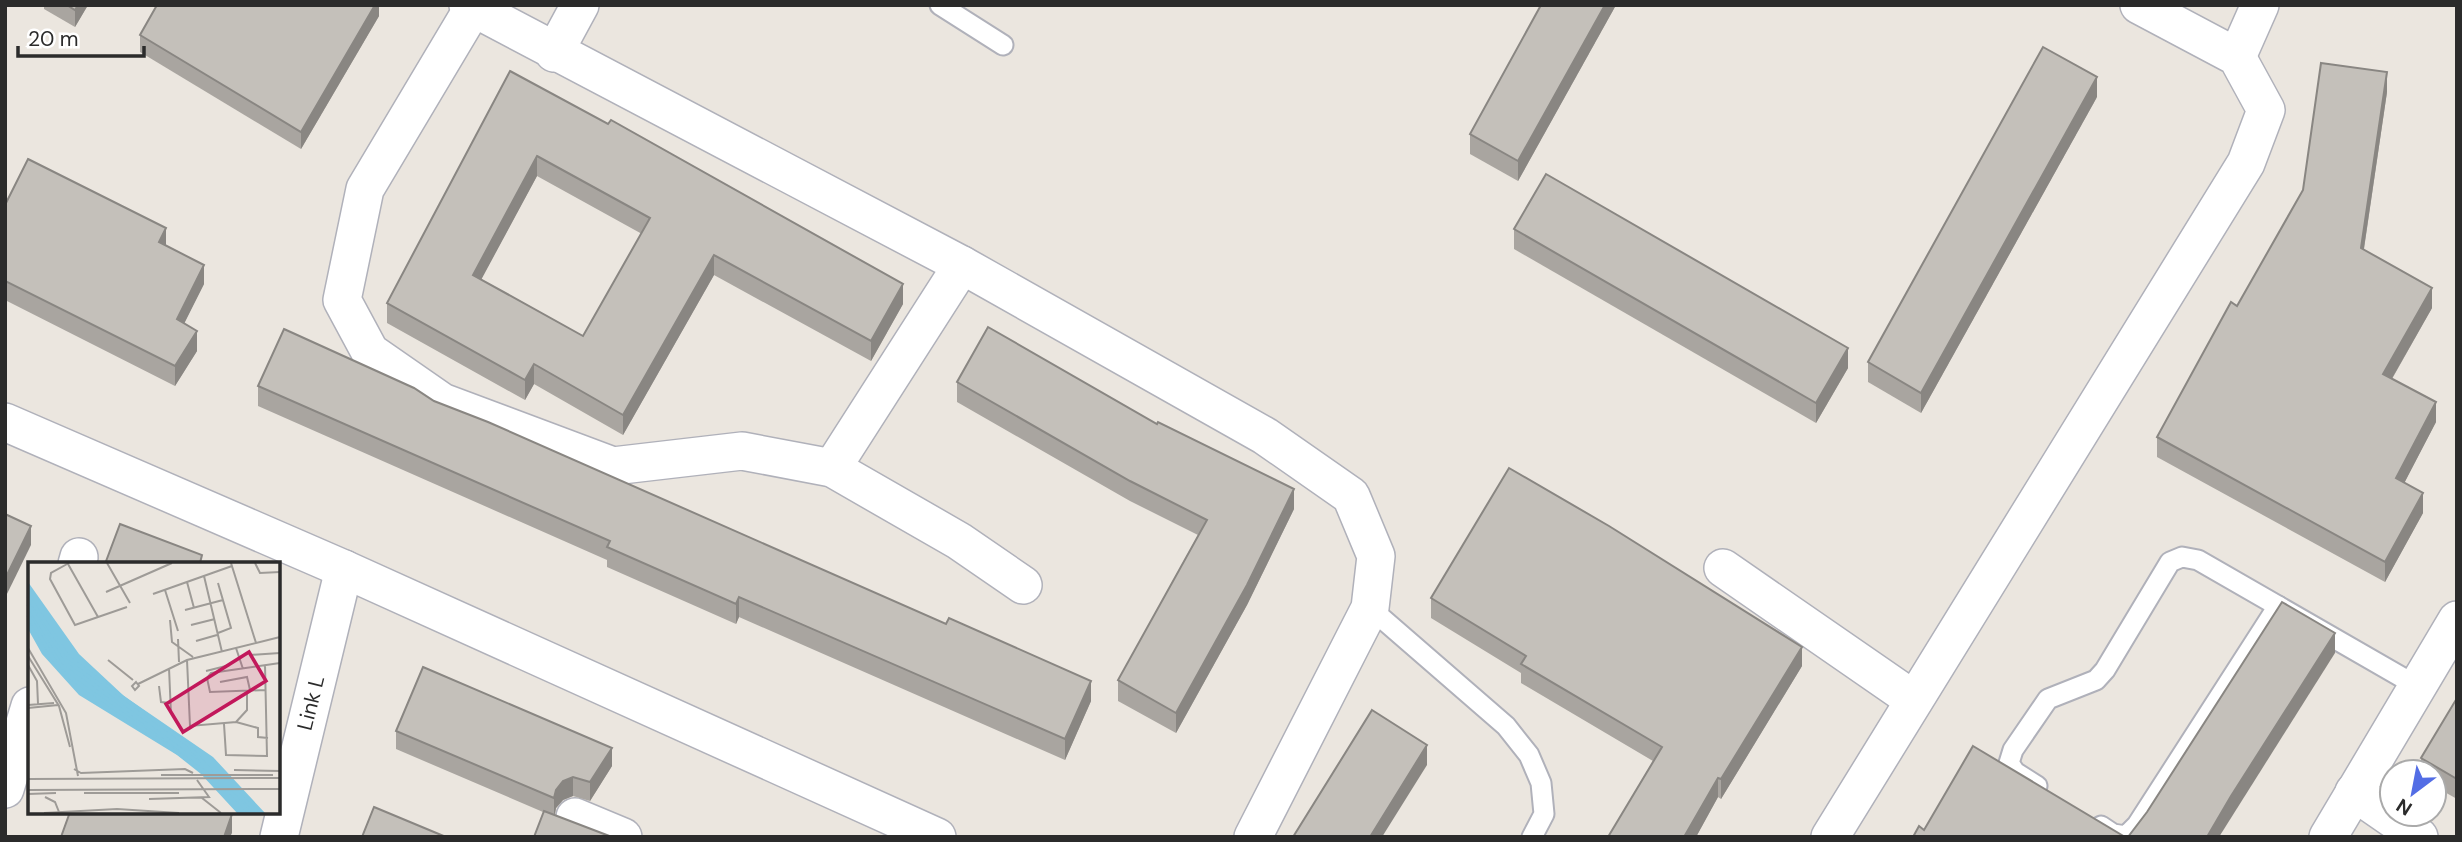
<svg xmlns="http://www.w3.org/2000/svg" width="2462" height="842" font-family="'DM Sans',sans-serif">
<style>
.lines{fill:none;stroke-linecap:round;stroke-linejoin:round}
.service-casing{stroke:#b0b1ba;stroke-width:23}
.minor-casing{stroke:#b0b1ba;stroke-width:40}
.service{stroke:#fff;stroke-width:19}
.minor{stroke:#fff;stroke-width:37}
.wall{fill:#a9a5a0;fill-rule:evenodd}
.shaded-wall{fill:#898682}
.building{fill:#c4c0ba;stroke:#898682;stroke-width:2;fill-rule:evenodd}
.labels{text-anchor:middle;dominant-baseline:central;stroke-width:5;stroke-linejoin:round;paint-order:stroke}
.street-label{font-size:21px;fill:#2b2b2b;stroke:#fff}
.inset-river{fill:none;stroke:#7fc6e1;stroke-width:3.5}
.inset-road{fill:none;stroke:#9e9b97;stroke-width:2}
.view{fill:#c2185b;fill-opacity:0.15;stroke:#c2185b;stroke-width:3.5}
.inset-edge{fill:none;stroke:#2b2b2b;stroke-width:3.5}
</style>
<rect width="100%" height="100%" fill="#ebe6df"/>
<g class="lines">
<defs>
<g id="service">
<path d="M940,5l63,40"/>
<path d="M1370,608l136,118 23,29 12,28 3,31 -12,23"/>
<path d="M2037,786l-22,-14 -6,-9 4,-13 35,-51 48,-19 9,-10 65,-108 12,-5 16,3 219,126"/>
<path d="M2101,826l12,8 13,2 11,-11 141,-219"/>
</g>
<g id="minor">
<path d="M468,5l494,260 303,171 86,60 25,60 -6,52 -117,229"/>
<path d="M473,8l-108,181 -23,111 28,52 72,50 171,64 129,-15 90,17 127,73 64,44"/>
<path d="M554,53l26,-48"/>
<path d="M2237,57l23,-52"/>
<path d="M5,422l339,147 593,268"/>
<path d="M832,468l130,-203"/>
<path d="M77,564l2,-7"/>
<path d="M1723,568l191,132"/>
<path d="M5,789l25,-83"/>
<path d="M2354,792l65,45"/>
<path d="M575,817l48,20"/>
<path d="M279,837l65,-268"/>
<path d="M1830,837l416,-674 20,-53 -29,-53 -98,-52"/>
<path d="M2328,837l129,-217"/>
</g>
</defs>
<use href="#service" class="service-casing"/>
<use href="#minor" class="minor-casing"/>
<use href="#service" class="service"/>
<use href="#minor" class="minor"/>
</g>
<g class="wall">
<path d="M44,5h44l-13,22 -31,-18z"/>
<path d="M379,5v11l-78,133 -161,-97v-17z"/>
<path d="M1541,5h75l-98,176 -48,-27v-20z"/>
<path d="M510,71l393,233 -32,57 -157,-86 -91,160 -89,-51 -9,16 -138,-77v-20zM537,176l105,58 -59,102 -102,-57z"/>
<path d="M2387,92l-23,157 68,59 -40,71 44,43 -32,61 19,30 -38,69 -228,-125v-20l80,-131z"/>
<path d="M2097,97l-176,316 -53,-31v-20z"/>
<path d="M5,205l161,41 38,38 -20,39 13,28 -22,35 -170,-86z"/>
<path d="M1514,229l334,139 -32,55 -302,-174z"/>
<path d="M957,382l337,127 -47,96 -71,128 -58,-32v-21l80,-145 -68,-34 -173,-99z"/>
<path d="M258,386l176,15 657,300 -26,59 -326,-143 -3,7 -129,-57v-7l-349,-154z"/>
<path d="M1431,598l371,68 -81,133 -3,-2 -22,40h-88l45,-76 -132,-78v-10l-90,-55z"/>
<path d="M2457,698v101l-23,-13v-14h-13v-14z"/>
<path d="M396,731l216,35 -22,35 -17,-5 -10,4 -7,8 -1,8 -12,-4 -147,-63z"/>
</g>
<g class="shaded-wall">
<path d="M78,5h10l-13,22v-17z"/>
<path d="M375,5h4v11l-78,133v-17z"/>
<path d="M1605,5h11l-98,176v-20z"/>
<path d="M2387,72v20l-26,176v-20z"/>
<path d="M2097,77v20l-176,316v-20z"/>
<path d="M537,156v20l-64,119v-20z"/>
<path d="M166,228v19l-7,-5z"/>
<path d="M714,255v20l-91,160v-20z"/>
<path d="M204,265v19l-27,54v-19z"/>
<path d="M903,284v20l-32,57v-20z"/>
<path d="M2432,288v20l-49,86v-20z"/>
<path d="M197,331v20l-22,35v-20z"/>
<path d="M1848,348v20l-32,55v-20z"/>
<path d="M534,364v20l-9,16v-20z"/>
<path d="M2436,402v20l-40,77v-21z"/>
<path d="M1294,489v20l-47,96 -71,128v-20z"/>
<path d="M2423,493v20l-38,69v-20z"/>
<path d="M31,526v19l-26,53v-19z"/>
<path d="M739,597v20l-3,7v-20z"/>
<path d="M2335,633v20l-116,184h-12l24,-41z"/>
<path d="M1802,647v19l-81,133v-20z"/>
<path d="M1091,681v20l-26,59v-21z"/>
<path d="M1427,745v20l-45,72h-12z"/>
<path d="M612,748v18l-22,35v-19z"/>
<path d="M573,777v19l-10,4 -7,8 -2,9v-19l2,-8 7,-9z"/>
<path d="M1718,778v19l-22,40h-12z"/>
<path d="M232,814v19l-2,4h-6z"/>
</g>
<g class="building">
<path d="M67,5h11l-3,5z"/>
<path d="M157,5h218l-74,127 -161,-97z"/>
<path d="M1541,5h64l-87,156 -48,-27z"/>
<path d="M2043,47l54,30 -176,316 -53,-31z"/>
<path d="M2321,63l66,9 -26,176 71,40 -49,86 53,28 -40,76 27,15 -38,69 -228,-125 74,-135 6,4 66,-116z"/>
<path d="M510,71l98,53 3,-4 292,164 -32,57 -157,-86 -91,160 -89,-51 -9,16 -138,-77zM537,156l113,62 -67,118 -110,-61z"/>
<path d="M28,159l138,69 -7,14 45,23 -27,54 20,12 -22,35 -170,-85v-76z"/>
<path d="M1546,174l302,174 -32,55 -302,-174z"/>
<path d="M988,327l169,97 1,-2 136,67 -47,96 -71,128 -58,-33 89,-160 -77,-39 -173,-99z"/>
<path d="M284,329l130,59 20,13 54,21 458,202 3,-6 142,63 -26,58 -326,-142 -3,7 -129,-57 3,-6 -352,-155z"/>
<path d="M1509,468l100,58 193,121 -81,132 -3,-1 -34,59h-76l54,-90 -141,-83 5,-8 -95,-58z"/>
<path d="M5,514l26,12 -26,53z"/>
<path d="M120,524l82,31 -2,8 2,1h-97z"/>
<path d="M2282,602l53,31 -104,163 -24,41h-79l19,-25z"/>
<path d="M423,667l189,81 -22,34 -17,-5 -10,4 -7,9 -2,8 -158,-67z"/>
<path d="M2457,698v81l-36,-21z"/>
<path d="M1372,710l55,35 -57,92h-77z"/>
<path d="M1973,746l152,91h-212l6,-11 5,4z"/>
<path d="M374,807l72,30h-84z"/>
<path d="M544,811l68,26h-78z"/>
<path d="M70,812h157l5,2 -8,23h-163z"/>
</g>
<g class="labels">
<g class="street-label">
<text transform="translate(311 703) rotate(-76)">Link L</text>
</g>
</g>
<g transform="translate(28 562)">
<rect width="252" height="252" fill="#ebe6df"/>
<path d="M0,20l51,72 45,42 89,61 52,56h-28l-36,-39 -24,-19 -98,-60 -37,-41 -14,-25z" fill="#7fc6e1"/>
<path class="inset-river" d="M0,34l41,62 118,86 25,28M0,42l35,58 148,110M0,53l32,55 146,103M202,230l20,21M209,231l22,20"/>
<path class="inset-road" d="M41,1l-18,10 -1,6 25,46 52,-18M79,1l23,40M203,1l25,80M227,1l5,10 20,-1M40,2l30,53M176,14l18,76M159,20l7,26M190,21l13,45 -13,5M137,28l13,41M78,30l66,-29M125,32l79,-28M157,48l38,-10M142,58l2,22 21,15M163,63l24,-6M150,77l1,23M168,79l21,-6M0,86l38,65 12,63M208,86l7,21M222,93l30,-2M0,94l31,50 11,41M80,98l25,20M159,98l3,66 46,-4 11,-12v-19M0,103l9,16 1,23M141,106l2,46M178,109l24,-6M108,120l3,4 -4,4 -3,-4zM192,120l27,-5 3,13M110,122l49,-24 93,-23M131,124l2,16 9,1M238,128l-56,2 -3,-14 4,-5 69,-10M0,143l26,-2M0,146l30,-3M208,160l22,6v9l10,1M196,162l2,31 41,1 -2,-91M46,207l7,4 104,-4 8,4M206,208l46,1M133,213h112M0,217l252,-1M0,228l252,-1M56,231h95M0,232l28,-1M17,235l10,5 4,10M174,236l19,15M121,237l60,-2 -12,-17M16,251l73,-4 62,4"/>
<path class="view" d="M221,90l17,29 -83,51 -17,-28z"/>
<rect width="252" height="252" class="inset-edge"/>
</g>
<rect width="2462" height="842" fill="none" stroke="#2b2b2b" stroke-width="14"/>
<g transform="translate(2413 793) rotate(212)"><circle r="33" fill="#ffffff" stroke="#aaaaaa" stroke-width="2"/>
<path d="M0-5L12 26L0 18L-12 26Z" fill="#536de5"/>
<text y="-10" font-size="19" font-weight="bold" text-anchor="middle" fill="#2b2b2b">N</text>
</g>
<path d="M18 46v10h126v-10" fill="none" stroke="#2b2b2b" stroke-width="3.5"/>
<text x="28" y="46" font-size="21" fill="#2b2b2b" stroke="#ffffff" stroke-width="5" paint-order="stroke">20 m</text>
</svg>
